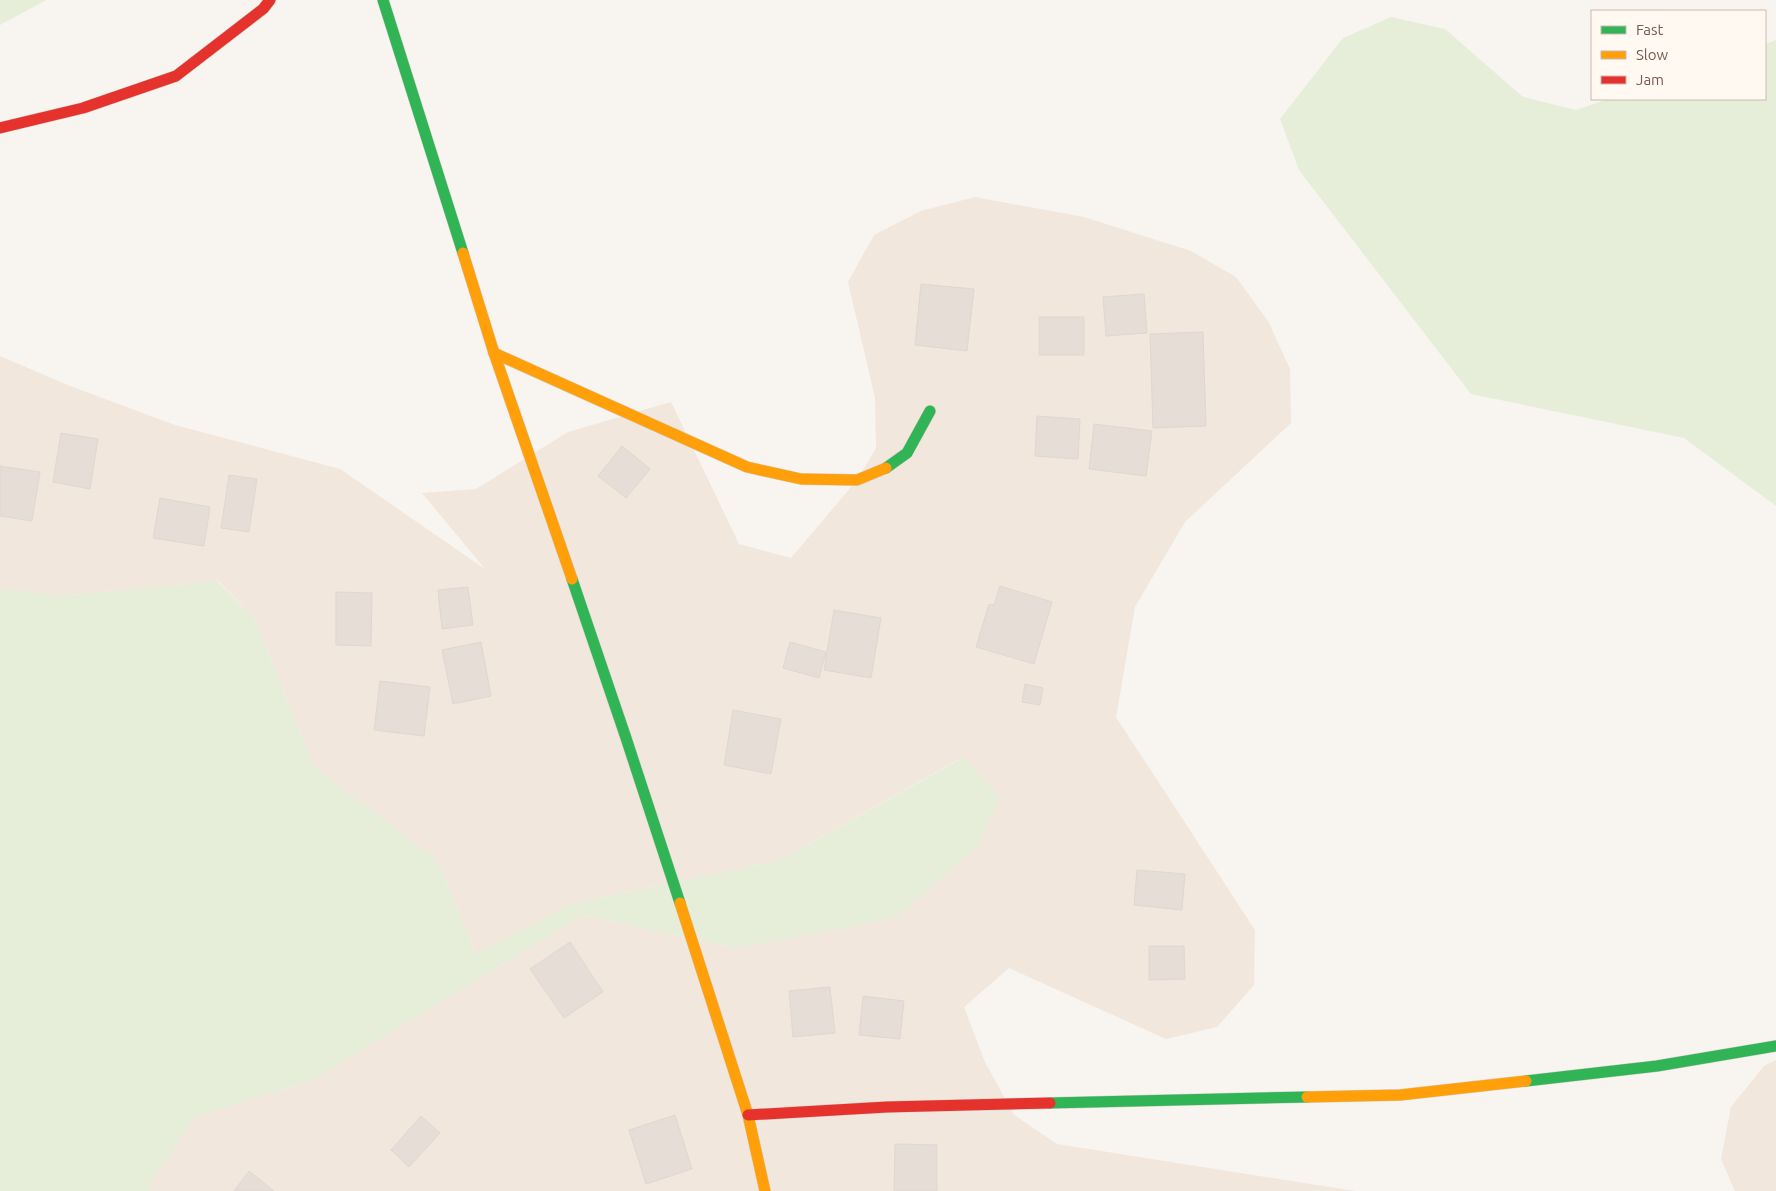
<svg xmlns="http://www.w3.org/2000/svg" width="1776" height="1191" font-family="Ubuntu,sans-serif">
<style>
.residential{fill:#f1e7dd}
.green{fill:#e6eeda}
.building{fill:#e5ddd6;stroke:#e1d7d1}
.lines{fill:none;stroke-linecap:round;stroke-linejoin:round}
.fast-casing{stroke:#d8d0cb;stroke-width:12}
.slow-casing{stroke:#d8d0cb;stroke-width:12}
.jam-casing{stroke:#d8d0cb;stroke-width:12}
.fast{stroke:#30b455;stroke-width:11}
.slow{stroke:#ff9f0a;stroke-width:11}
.jam{stroke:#e5322d;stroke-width:11}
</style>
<rect width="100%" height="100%" fill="#f8f4ef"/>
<g class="residential">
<path d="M975,197l109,20 107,34 45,26 32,44 22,48 1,54 -106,99 -50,85 -19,110 139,213 -1,55 -37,42 -51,12 -157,-71 -45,39 21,55 29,53 43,29 298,47h-1204l-3,-5 48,-70 115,-35 272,-166 153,33 227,-191 -182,103 -210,44 -95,50 -39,-94 -123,-93 -60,-149 -36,-37 -158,15 -60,-8v-232l70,30 105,39 165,44 145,100 -63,-76 54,-4 92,-57 103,-30 68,142 52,14 66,-78 19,-32 -1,-50 -27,-116 26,-47 47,-24z"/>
<path d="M1776,1060v131h-41l-14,-32 10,-52 33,-41z"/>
</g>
<g class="green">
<path d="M0,0h46l-46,25z"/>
<path d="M1391,17l54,12 78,68 53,13 32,-11h157v-55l11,-4v466l-92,-68 -213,-44 -172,-224 -19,-51 63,-81z"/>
<path d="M217,581l37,37 60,149 123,93 39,94 95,-50 210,-44 183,-103 36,41 -22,48 -82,72 -160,30 -153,-33 -272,166 -115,35 -48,70 3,5h-151v-603l60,8z"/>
</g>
<g class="building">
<path d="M921,284l53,5 -7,62 -52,-6z"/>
<path d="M1144,294l3,39 -41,3 -3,-39z"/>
<rect x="1039" y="317" width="45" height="38"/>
<path d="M1203,332l3,94 -53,2 -3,-94z"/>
<path d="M1037,416l43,3 -2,40 -43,-3z"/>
<path d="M1094,424l58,7 -6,45 -57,-7z"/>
<path d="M61,433l37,6 -8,50 -37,-7z"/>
<path d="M622,446l28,23 -24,29 -28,-22z"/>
<path d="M0,466l40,6 -8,49 -32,-5z"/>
<path d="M229,475l28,4 -8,53 -28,-4z"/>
<path d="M160,498l50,9 -6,39 -51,-8z"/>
<path d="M1000,586l52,16 -18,62 -58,-17 13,-43 5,1z"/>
<path d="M468,587l5,38 -31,4 -4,-39z"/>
<path d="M336,592l36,1 -1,53 -35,-1z"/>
<path d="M834,610l47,8 -10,60 -47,-8z"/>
<path d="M481,642l10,54 -38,8 -11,-54z"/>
<path d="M790,642l36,10 -7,26 -36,-10z"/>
<path d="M380,681l50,6 -6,49 -50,-6z"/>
<path d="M1025,684l18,4 -3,17 -18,-3z"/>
<path d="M733,710l48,9 -10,55 -47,-9z"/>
<path d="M1137,870l48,4 -3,36 -48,-5z"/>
<path d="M570,942l33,50 -39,26 -34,-49z"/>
<path d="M1149,946h35l1,33 -36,1z"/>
<path d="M830,987l5,46 -42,4 -4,-46z"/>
<path d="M863,996l41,5 -4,38 -41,-4z"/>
<path d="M675,1115l17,54 -46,15 -17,-54z"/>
<path d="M421,1116l19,17 -31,34 -18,-17z"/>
<path d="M895,1144l42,1v46h-43z"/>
<path d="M249,1171l25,20h-40z"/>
</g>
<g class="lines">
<defs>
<g id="fast">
<path d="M383,0l80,253"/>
<path d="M886,468l21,-15 23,-42"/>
<path d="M572,579l54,159 54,165"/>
<path d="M1526,1081l131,-15 119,-20"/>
<path d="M1050,1103l257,-6"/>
</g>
<g id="slow">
<path d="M463,253l31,100 78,226"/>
<path d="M494,353l253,114 54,12 56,1 29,-12"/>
<path d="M680,903l68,212 17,76"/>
<path d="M1307,1097l93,-2 126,-14"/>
</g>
<g id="jam">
<path d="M0,128l83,-20 93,-32 87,-67 7,-9"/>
<path d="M748,1115l139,-8 163,-4"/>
</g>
</defs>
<use href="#fast" class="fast-casing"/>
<use href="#slow" class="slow-casing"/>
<use href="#jam" class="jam-casing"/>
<use href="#fast" class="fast"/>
<use href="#slow" class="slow"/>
<use href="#jam" class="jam"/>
</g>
<rect x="1591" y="10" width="175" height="90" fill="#fff9f1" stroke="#c9bab0"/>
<rect x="1601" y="26" width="25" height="8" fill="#30b455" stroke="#c9bab0"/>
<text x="1636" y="35" font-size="15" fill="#775b4e">Fast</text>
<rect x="1601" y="51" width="25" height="8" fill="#ff9f0a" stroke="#c9bab0"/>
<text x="1636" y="60" font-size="15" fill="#775b4e">Slow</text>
<rect x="1601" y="76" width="25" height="8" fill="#e5322d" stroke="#c9bab0"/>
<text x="1636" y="85" font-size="15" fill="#775b4e">Jam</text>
</svg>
